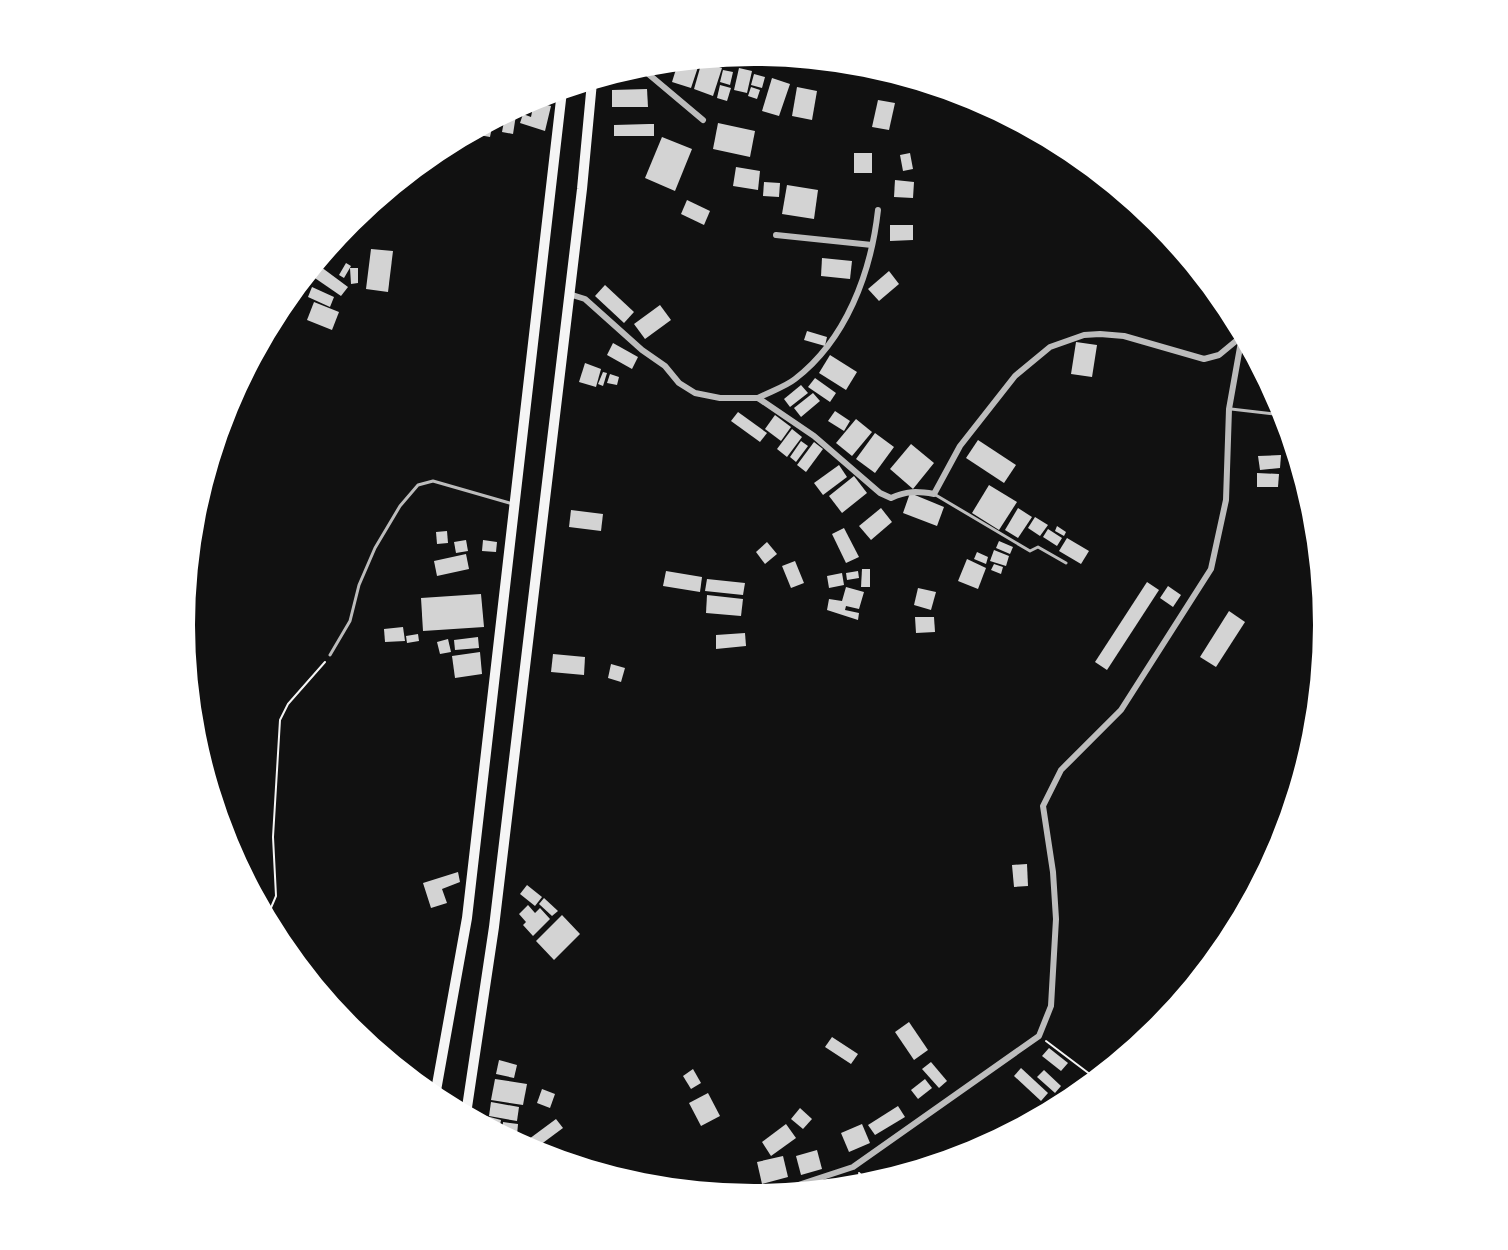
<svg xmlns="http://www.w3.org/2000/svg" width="1508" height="1250" font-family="'Space Grotesk',sans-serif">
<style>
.building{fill:#d3d3d3}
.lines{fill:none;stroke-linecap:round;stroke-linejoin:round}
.path{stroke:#f5f5f5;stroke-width:2}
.service{stroke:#bcbcbc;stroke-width:3}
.minor{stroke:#bcbcbc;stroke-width:6}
.trunk{stroke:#f5f5f5;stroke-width:10}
</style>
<rect width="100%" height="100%" fill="#111"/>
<g class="building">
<path d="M694,61h6l-9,27 -19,-6 6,-19z"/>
<path d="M702,61l20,7 -9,28 -19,-7z"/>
<path d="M667,64l-4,9 -18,-7z"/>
<path d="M739,68l13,3 -5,22 -13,-3z"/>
<path d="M723,70l10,2 -3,13 -10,-3z"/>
<path d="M754,74l11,3 -3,11 -11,-3z"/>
<path d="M772,78l18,6 -11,32 -17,-5z"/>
<path d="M720,85l11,3 -4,13 -10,-3z"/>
<path d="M751,87l9,3 -3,9 -9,-3z"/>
<path d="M797,87l20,4 -5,29 -20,-4z"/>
<path d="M647,89l1,18h-36v-17z"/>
<path d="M878,100l17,3 -6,27 -17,-3z"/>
<path d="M534,102l17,4 -6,25 -25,-8 3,-9 8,3z"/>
<path d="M509,113l7,2 -3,19 -11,-2 3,-16z"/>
<path d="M493,122l-3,15 -11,-2 2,-7z"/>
<path d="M718,123l37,8 -5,26 -37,-8z"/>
<path d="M649,124h5v12h-40v-11z"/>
<path d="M662,137l30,12 -17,42 -30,-13z"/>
<rect x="854" y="153" width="18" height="20"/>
<path d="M910,153l3,16 -10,2 -3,-16z"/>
<path d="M736,167l24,4 -2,19 -25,-4z"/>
<path d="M895,180l19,2 -1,16 -19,-1z"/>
<path d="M764,182l16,1 -1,14 -16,-1z"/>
<path d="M787,185l31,5 -4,29 -32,-5z"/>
<path d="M687,200l23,11 -6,14 -23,-11z"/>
<path d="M890,225h23v15l-23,1z"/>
<path d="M371,249l22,2 -5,41 -22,-3z"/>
<path d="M822,258l30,3 -2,18 -29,-3z"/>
<path d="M346,263l5,3 -7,12 -5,-3z"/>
<path d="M317,264l31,23 -7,9 -32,-22z"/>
<path d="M350,268h8v15l-7,1z"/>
<path d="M889,271l10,13 -20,17 -11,-12z"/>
<path d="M605,285l29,27 -10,11 -29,-27z"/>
<path d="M312,287l22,10 -4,10 -22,-10z"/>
<path d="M314,302l25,10 -7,18 -25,-10z"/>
<path d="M660,305l11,15 -26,19 -11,-15z"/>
<path d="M807,331l20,6 -2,9 -21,-6z"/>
<path d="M1076,342l21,3 -5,32 -21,-3z"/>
<path d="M613,343l25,14 -6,12 -25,-14z"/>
<path d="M830,355l27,17 -11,18 -27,-17z"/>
<path d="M585,363l16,6 -5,18 -17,-5z"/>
<path d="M1258,366l8,14 -10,-2z"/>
<path d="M603,372l4,1 -4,13 -5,-2z"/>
<path d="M610,374l9,3 -2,8 -10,-2z"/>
<path d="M815,378l21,15 -6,9 -22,-15z"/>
<path d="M801,385l7,8 -18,14 -6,-8z"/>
<path d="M813,393l7,8 -19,16 -7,-9z"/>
<path d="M835,411l15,10 -6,10 -16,-10z"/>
<path d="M738,412l29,21 -7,9 -29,-21z"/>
<path d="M775,415l16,12 -10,14 -16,-12z"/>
<path d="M856,419l16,13 -20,24 -16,-13z"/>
<path d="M792,429l10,8 -15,20 -10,-8z"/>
<path d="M875,433l19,14 -19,26 -19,-14z"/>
<path d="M978,440l38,25 -12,18 -38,-25z"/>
<path d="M801,441l7,5 -12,16 -6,-5z"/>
<path d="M814,442l9,7 -17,23 -9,-7z"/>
<path d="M911,444l23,19 -21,26 -23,-20z"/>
<path d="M1291,451h3l5,18h-8z"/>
<path d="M1281,455l-1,13 -20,2 -2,-14z"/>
<path d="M839,465l8,12 -24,18 -9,-12z"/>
<path d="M1257,473l22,1 -1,13h-21z"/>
<path d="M854,476l13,17 -25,20 -13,-17z"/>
<path d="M989,485l28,17 -18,28 -27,-17z"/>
<path d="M910,493l34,14 -7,19 -34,-13z"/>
<path d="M881,508l11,14 -21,18 -12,-14z"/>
<path d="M1018,508l14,9 -14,21 -13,-8z"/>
<path d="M571,510l32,4 -2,17 -32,-4z"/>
<path d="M1035,517l13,8 -8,11 -12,-8z"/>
<path d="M1057,526l9,6 -2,4 -9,-5z"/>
<path d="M844,528l15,29 -13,6 -14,-29z"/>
<path d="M1048,529l14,9 -5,8 -14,-9z"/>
<path d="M447,531l1,12 -11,1 -1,-12z"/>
<path d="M1067,538l22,13 -8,13 -22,-13z"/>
<path d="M466,540l2,11 -12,2 -2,-11z"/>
<path d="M483,540l14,2 -1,10 -14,-1z"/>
<path d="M999,541l14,6 -3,7 -14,-6z"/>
<path d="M767,542l10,12 -12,10 -9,-12z"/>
<path d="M994,550l15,6 -3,10 -16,-5z"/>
<path d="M977,552l11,5 -2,7 -12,-5z"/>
<path d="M466,554l3,15 -32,7 -3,-15z"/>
<path d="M967,559l19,9 -8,21 -20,-8z"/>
<path d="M795,561l9,22 -13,5 -9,-22z"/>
<path d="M994,564l9,3 -2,7 -10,-4z"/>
<path d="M862,569h8v18h-9z"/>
<path d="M666,571l36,6 -2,15 -37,-6z"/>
<path d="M858,571l1,7 -12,2 -1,-7z"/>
<path d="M842,573l2,12 -15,3 -2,-12z"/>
<path d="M707,579l38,4 -2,12 -38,-4z"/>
<path d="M1147,582l12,8 -52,80 -12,-8z"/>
<path d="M1168,586l13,9 -8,12 -13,-9z"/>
<path d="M846,587l18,5 -5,17 -13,-3 -1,4 14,3 -1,7 -31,-10 2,-11 13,2z"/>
<path d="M918,588l18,4 -5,18 -17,-5z"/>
<path d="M481,594l3,33 -61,4 -2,-33z"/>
<path d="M707,595l36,4 -2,17 -35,-3z"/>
<path d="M1229,611l16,11 -29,45 -16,-10z"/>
<path d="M915,617h19l1,15 -19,1z"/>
<path d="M403,627l2,14 -20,1 -1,-13z"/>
<path d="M745,633l1,13 -30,3v-14z"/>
<path d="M418,634l1,7 -12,2 -1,-7z"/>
<path d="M478,637l1,11 -24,2 -1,-10z"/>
<path d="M448,639l3,13 -11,2 -3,-12z"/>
<path d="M480,652l2,22 -27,4 -3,-22z"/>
<path d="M553,654l32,3 -1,18 -33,-3z"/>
<path d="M611,664l14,4 -4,14 -13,-4z"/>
<path d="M1027,864l1,22 -14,1 -2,-22z"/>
<path d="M458,872l2,10 -18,7 5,14 -16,5 -8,-25z"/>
<path d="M527,885l15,12 -7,9 -15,-12z"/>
<path d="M544,898l14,13 -6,5 -13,-12z"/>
<path d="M528,905l7,8 5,-5 10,11 -17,17 -10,-11 3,-3 -7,-8z"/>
<path d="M562,915l18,19 -26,26 -18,-19z"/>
<path d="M909,1022l19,28 -14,10 -19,-28z"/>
<path d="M832,1037l26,17 -7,10 -26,-17z"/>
<path d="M1049,1048l19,15 -7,8 -19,-15z"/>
<path d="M394,1053l12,14 -3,3 -14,-12z"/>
<path d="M499,1060l18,5 -3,13 -18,-4z"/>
<path d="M931,1062l16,19 -8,7 -17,-19z"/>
<path d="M1021,1068l27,25 -7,8 -27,-25z"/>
<path d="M693,1069l8,14 -10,6 -8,-13z"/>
<path d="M1044,1070l17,16 -6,7 -18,-16z"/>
<path d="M495,1079l32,5 -4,21 -32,-5z"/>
<path d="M925,1079l7,9 -14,11 -7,-9z"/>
<path d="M542,1089l13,5 -5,14 -13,-5z"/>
<path d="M708,1093l12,23 -19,10 -12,-23z"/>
<path d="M491,1102l28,5 -2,14 -28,-5z"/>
<path d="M898,1106l7,11 -30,18 -7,-10z"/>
<path d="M800,1108l12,11 -9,10 -12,-10z"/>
<path d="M486,1116l15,4 -2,11 -15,-8z"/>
<path d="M556,1119l7,9 -27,20 -7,-9z"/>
<path d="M503,1122l15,2 -1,11 -15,-2z"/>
<path d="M786,1124l10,14 -25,18 -9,-14z"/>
<path d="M862,1124l8,19 -21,9 -8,-19z"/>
<path d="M817,1150l5,19 -21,6 -5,-19z"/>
<path d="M783,1156l5,21 -26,7 -5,-22z"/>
<path d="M639,1174l12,10 -18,-4z"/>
</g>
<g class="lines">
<g class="path">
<path d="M267,917l9,-21 -3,-59 7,-117 8,-16 37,-42"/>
<path d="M1046,1041l49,37"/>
<path d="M859,1173l9,10"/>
</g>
<g class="service">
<path d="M1231,409l52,6"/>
<path d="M934,494l96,57 8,-4 28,16"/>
<path d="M330,655l20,-34 9,-36 16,-37 25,-42 18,-21 15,-4 80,23"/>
</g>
<g class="minor">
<path d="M640,67l63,53"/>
<path d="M776,235l96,10"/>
<path d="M569,294l16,5 57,51 23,16 14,17 16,10 25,5h38l56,38 66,57 11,5c15,-7 26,-7 43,-4l26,-48 55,-70 35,-29 34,-12 16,-1 24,2 80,23 15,-4 23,-19"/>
<path d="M758,398c11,-6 27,-11 37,-19 51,-39 76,-106 83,-169"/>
<path d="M777,1192l76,-25 186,-131 12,-30 5,-87 -3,-47 -10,-66 18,-36 60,-60 90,-141 15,-69 3,-91 13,-73"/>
</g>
<g class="trunk">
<path d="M435,1096l32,-178 95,-827"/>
<path d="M466,1114l28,-187 88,-738 10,-107"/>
</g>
</g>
<path d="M0 0H1508V1250H0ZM195 625a559 559 0 1 1 1118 0a559 559 0 1 1-1118 0Z" fill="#fff" fill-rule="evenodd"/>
</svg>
